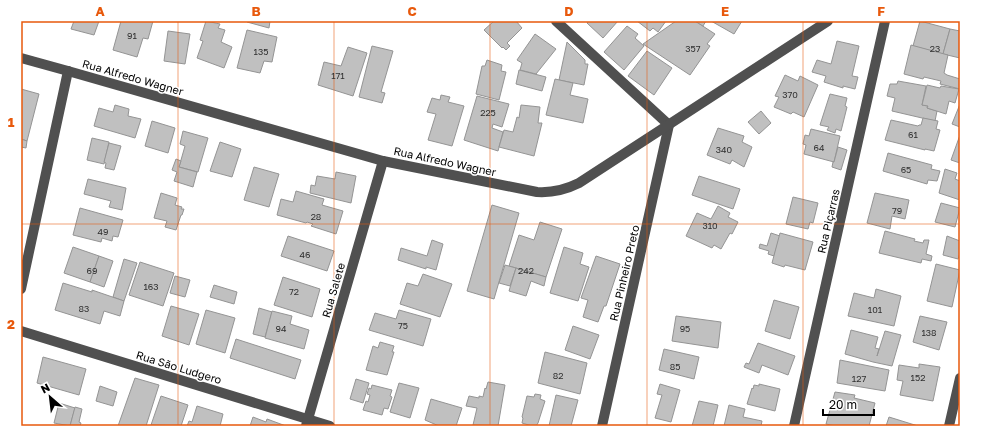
<svg xmlns="http://www.w3.org/2000/svg" width="981" height="447" font-family="'Golos Text',sans-serif">
<style>
.building{fill:#c0c0c0;stroke:#949494}
.lines{fill:none;stroke-linecap:round;stroke-linejoin:round}
.minor{stroke:#505050;stroke-width:10}
.grid{fill:none;stroke:#e8590c;stroke-width:1;stroke-opacity:0.55}
.labels{text-anchor:middle;dominant-baseline:central;stroke-width:3;stroke-linejoin:round;paint-order:stroke}
.number-label{font-size:9px;fill:#303030}
.street-label{font-size:11px;fill:#000;stroke:#fff}
.neatline{fill:none;stroke:#e8590c;stroke-width:1.5}
.grid-label{font-size:13px;text-anchor:middle;font-weight:bold;fill:#e8590c}
</style>
<rect width="100%" height="100%" fill="#fff"/>
<g class="building">
<path d="M74,21h25l-5,14 -23,-6z"/>
<path d="M121,21h32l-5,18 -5,-1 -6,19 -24,-7z"/>
<path d="M206,21l14,3 -2,4 7,2 -4,12 11,5 -8,21 -27,-10 6,-17 -3,-1z"/>
<path d="M247,21h23l-1,7 -22,-6z"/>
<path d="M494,21h22l6,7 -15,15 3,3 -4,4 -3,-3 -1,1 -18,-18z"/>
<path d="M588,21h30l-15,17 -16,-15z"/>
<path d="M637,21h29l-8,11 -5,-4 -3,3z"/>
<path d="M676,21h19l20,13 -8,10 3,2 -20,29 -47,-31z"/>
<path d="M695,21h11l-3,5z"/>
<path d="M711,21h31l-8,13z"/>
<path d="M920,21l30,8 -7,25 -30,-8z"/>
<path d="M627,26l11,8 -3,4 9,8 -20,24 -20,-18z"/>
<path d="M950,29l10,2v27l-17,-4z"/>
<path d="M247,30l30,7 -5,25 -8,-1 -4,12 -23,-5z"/>
<path d="M168,31l22,3 -5,30 -21,-3z"/>
<path d="M535,34l21,15 -20,25 -16,-4 2,-7 -5,-3z"/>
<path d="M837,41l22,5 -7,30 6,1 -3,12 -12,-3v2l-19,-6 2,-6 -14,-4 5,-12 14,4z"/>
<path d="M567,42l18,18v4h3l-4,21 -25,-5z"/>
<path d="M911,45l37,10 -4,18 3,2 13,4v10l-20,-5 1,-3 -17,-4 -1,2 -19,-5z"/>
<path d="M372,46l21,5 -12,41 4,1 -3,10 -23,-6z"/>
<path d="M348,47l19,6 -14,43 -35,-11 6,-23 17,4z"/>
<path d="M647,51l25,17 -18,27 -26,-19z"/>
<path d="M487,60l15,5 -1,6 5,1 -7,28 -23,-6 6,-28h3z"/>
<path d="M519,70l27,7 -4,14 -26,-7z"/>
<path d="M785,75l13,6 2,-5 18,9 -14,32 -11,-5 -2,2 -17,-7 5,-10 -4,-1z"/>
<path d="M555,79l18,4 -3,12 18,4 -5,24 -37,-8z"/>
<path d="M898,81l28,5 -4,19 6,1 -1,2 10,3 -2,10 -43,-10 3,-13 -8,-2 3,-12h7z"/>
<path d="M927,85l13,3 1,-2 18,3 -4,14 -6,-2 -3,13 -19,-6 1,-2 -6,-1z"/>
<path d="M21,89l18,5 -12,47 -6,-2z"/>
<path d="M830,94l17,4 -2,8 2,1 -6,24 -5,-2 -1,4 -8,-3 2,-3 -9,-2z"/>
<path d="M441,95l9,2 -2,5 16,4 -12,40 -24,-6 8,-26 -9,-2 5,-14 8,2z"/>
<path d="M477,96l32,8 -7,23 -9,-3 -1,4 11,4 -5,19 -34,-11z"/>
<path d="M960,104v23l-8,-3z"/>
<path d="M115,105l14,4 -1,7 13,3 -6,19 -41,-12 5,-18 14,4z"/>
<path d="M521,105l19,2 -2,16h4l-8,33 -35,-9 5,-17 9,2 4,-15 2,1z"/>
<path d="M761,111l10,12 -12,11 -11,-12z"/>
<path d="M923,118l15,3 -2,8 4,1 -6,21 -9,-2v1l-40,-10 6,-20 27,6 1,-1h2z"/>
<path d="M152,121l23,7 -7,25 -23,-7z"/>
<path d="M718,128l26,8 -2,6 10,5 -8,20 -12,-7 -2,4 -23,-9z"/>
<path d="M811,129l29,7 -6,26 -30,-8 2,-9 -3,-1 2,-9 4,1z"/>
<path d="M183,131l25,7 -10,34 -19,-5 6,-21 -5,-2z"/>
<path d="M960,135v28l-9,-3z"/>
<path d="M92,138l17,4 -5,22 -17,-4z"/>
<path d="M21,139l6,2 -1,7 -5,-1z"/>
<path d="M220,142l21,7 -9,28 -22,-6z"/>
<path d="M109,143l12,3 -7,24 -9,-2 1,-5 -2,-1z"/>
<path d="M838,147l9,3 -6,20 -9,-3 1,-5h1z"/>
<path d="M888,153l44,12 -1,4 9,2 -3,10 -9,-1 -1,4 -44,-13z"/>
<path d="M176,159l5,2 -2,6 18,5 -4,15 -19,-6 3,-9 -5,-2z"/>
<path d="M254,167l25,7 -10,33 -25,-7z"/>
<path d="M945,169l12,4 -2,6 5,2v19l-21,-7z"/>
<path d="M336,172l20,4 -5,27 -41,-10 1,-8 4,1 2,-10 18,3z"/>
<path d="M699,176l41,13 -7,20 -41,-14z"/>
<path d="M88,179l38,9 -4,22 -13,-3 2,-6 -27,-7z"/>
<path d="M296,191l28,8 -2,6 21,6 -7,23 -25,-8 2,-2 -6,-2 -1,1 -29,-8 4,-16 12,3z"/>
<path d="M161,193l16,5 -2,7 7,2 -1,2h3l-2,6h-1l-5,15 -11,-3 2,-6 -13,-3z"/>
<path d="M875,193l34,7 -4,19 -13,-3 -2,13 -23,-6z"/>
<path d="M793,197l25,6 -5,20 -3,-1 -2,7 -22,-5z"/>
<path d="M941,203l19,5 -5,19 -20,-5z"/>
<path d="M492,205l27,8 -25,86 -27,-8z"/>
<path d="M718,206l12,7 -2,4 10,5 -6,12 -2,-1 -9,16 -7,-4 -2,3 -26,-12 11,-23 14,6z"/>
<path d="M80,208l43,12 -5,17 -5,-1 -1,5 -10,-3 -1,4 -28,-7z"/>
<path d="M540,222l22,7 -16,48 -37,-11 10,-31 15,5z"/>
<path d="M885,231l30,8 -1,2 9,2 1,-3h5l-3,14 6,2 -1,5 -9,-2 -1,4 -42,-10z"/>
<path d="M771,233l9,3 -6,20 -6,-2 1,-3 -10,-3 1,-4 7,2z"/>
<path d="M780,233l33,9 -8,28 -20,-5 -1,2 -12,-4z"/>
<path d="M288,236l46,15 -7,20 -46,-15z"/>
<path d="M947,236l13,5v12l-2,6 -15,-4z"/>
<path d="M432,240l11,4 -7,26 -10,-3v2l-28,-9 3,-12 26,8z"/>
<path d="M73,247l26,9 -9,26 -26,-9z"/>
<path d="M564,247l19,6 -3,11 9,3 -11,34 -28,-8z"/>
<path d="M99,256l14,5 -9,26 -14,-5z"/>
<path d="M596,256l24,8 -14,42h-2l-6,16 -15,-5 5,-17 -7,-2z"/>
<path d="M124,259l13,4 -13,38 -11,-4z"/>
<path d="M140,262l34,11 -11,33 -34,-11z"/>
<path d="M936,264l24,6 -8,37 -25,-6z"/>
<path d="M505,265l11,3 -6,18 -11,-3z"/>
<path d="M516,268l30,9 -2,9 -13,-5 -5,15 -17,-5z"/>
<path d="M423,274l29,10 -12,33 -40,-13 7,-21 11,3z"/>
<path d="M175,276l15,4 -5,17 -15,-4z"/>
<path d="M283,277l37,12 -8,28 -38,-12z"/>
<path d="M63,283l29,9v-2l32,11 -4,15 -16,-5 -4,13 -45,-14z"/>
<path d="M214,285l23,7 -3,12 -24,-7z"/>
<path d="M876,289l25,7 -7,30 -46,-10 6,-23 20,5z"/>
<path d="M774,300l25,7 -9,32 -25,-8z"/>
<path d="M171,306l28,8 -10,31 -27,-9z"/>
<path d="M259,308l13,4 -7,25 -12,-3z"/>
<path d="M206,310l29,8 -10,35 -29,-9z"/>
<path d="M399,310l32,9 -8,27 -54,-16 6,-17 21,6z"/>
<path d="M272,311l20,5 -2,8 19,6 -5,19 -39,-11z"/>
<path d="M676,316l45,6 -3,26 -46,-7z"/>
<path d="M920,316l27,6 -8,28 -26,-8z"/>
<path d="M573,326l26,9 -9,24 -25,-9z"/>
<path d="M851,330l27,7 -3,11 4,1 -2,7 8,-25 16,4 -9,31 -19,-4 -28,-8z"/>
<path d="M236,339l65,21 -6,19 -65,-21z"/>
<path d="M380,342l14,4 -2,6h2l-7,23 -21,-5 7,-24 5,2z"/>
<path d="M758,343l37,13 -7,19 -26,-10 -3,8 -15,-6 2,-4 3,1z"/>
<path d="M664,349l35,8 -5,22 -35,-9z"/>
<path d="M545,352l42,11 -7,31 -42,-11z"/>
<path d="M43,357l43,12 -7,26 -42,-12z"/>
<path d="M840,360l49,10 -4,21 -48,-8z"/>
<path d="M919,364l21,3 -7,34 -33,-6 3,-14 -6,-1 2,-15 20,3z"/>
<path d="M135,378l24,7 -13,41h-28z"/>
<path d="M356,379l13,4 -6,20 -13,-4z"/>
<path d="M488,382l17,3 -7,41 -25,-1 4,-17 -11,-2 3,-10 10,2v-2l4,1 2,-9 1,1z"/>
<path d="M399,383l20,5 -9,30 -20,-6z"/>
<path d="M660,384l20,6 -9,32 -16,-4 7,-23 -5,-1z"/>
<path d="M759,384l21,5 -5,22 -28,-7 5,-16 1,1 1,-4 5,1z"/>
<path d="M372,385l20,5 -2,6 2,1 -4,12 -4,-1 -2,7 -19,-5 3,-9 2,1 2,-7 -3,-1 2,-6 2,1z"/>
<path d="M100,386l17,6 -4,14 -17,-5z"/>
<path d="M835,392l20,3 -1,3 21,5 -6,23h-34l-9,-2z"/>
<path d="M535,394l6,1 -1,4 5,2 -7,22 -2,3h-4l-10,-3 1,-5 -1,-1 5,-21 7,1z"/>
<path d="M556,395l22,5 -7,26h-22z"/>
<path d="M161,396l27,9 -7,21 -30,-1z"/>
<path d="M431,399l31,9 -6,18h-17l-14,-6z"/>
<path d="M699,401l19,4 -5,21h-21z"/>
<path d="M59,403l16,5 -5,18 -16,-3z"/>
<path d="M729,405l16,4 -2,8 19,4 -1,5h-37z"/>
<path d="M197,406l26,8 -3,12h-33l2,-5 3,1z"/>
<path d="M75,407l7,2 -3,13 2,1 -1,3h-10z"/>
<path d="M253,417l13,5 1,-3 19,7h-36z"/>
<path d="M889,417l29,9h-32z"/>
</g>
<g class="lines">
<g class="minor">
<path d="M556,21l113,104 -67,301"/>
<path d="M21,58l47,13 315,90 154,31c16,1 28,-2 42,-9l249,-162"/>
<path d="M21,289l47,-218"/>
<path d="M21,331l309,95"/>
<path d="M306,426l77,-265"/>
<path d="M794,426l91,-405"/>
<path d="M949,426l11,-48"/>
</g>
</g>
<path class="grid" d="M178,21v405M334,21v405M490,21v405M647,21v405M803,21v405M21,224h939"/>
<g class="labels">
<g class="number-label">
<text x="132" y="35">91</text>
<text x="693" y="48">357</text>
<text x="935" y="48">23</text>
<text x="261" y="51">135</text>
<text x="338" y="75">171</text>
<text x="790" y="94">370</text>
<text x="488" y="112">225</text>
<text x="913" y="134">61</text>
<text x="819" y="147">64</text>
<text x="724" y="149">340</text>
<text x="906" y="169">65</text>
<text x="897" y="210">79</text>
<text x="316" y="216">28</text>
<text x="710" y="225">310</text>
<text x="103" y="231">49</text>
<text x="305" y="254">46</text>
<text x="92" y="270">69</text>
<text x="526" y="270">242</text>
<text x="151" y="286">163</text>
<text x="294" y="291">72</text>
<text x="84" y="308">83</text>
<text x="875" y="309">101</text>
<text x="403" y="325">75</text>
<text x="281" y="328">94</text>
<text x="685" y="328">95</text>
<text x="929" y="332">138</text>
<text x="675" y="366">85</text>
<text x="558" y="375">82</text>
<text x="918" y="377">152</text>
<text x="859" y="378">127</text>
</g>
<g class="street-label">
<text transform="translate(133 77) rotate(16)">Rua Alfredo Wagner</text>
<text transform="translate(445 161) rotate(12)">Rua Alfredo Wagner</text>
<text transform="translate(828 221) rotate(-77)">Rua Piçarras</text>
<text transform="translate(624 273) rotate(-77)">Rua Pinheiro Preto</text>
<text transform="translate(333 290) rotate(-74)">Rua Salete</text>
<text transform="translate(179 367) rotate(17)">Rua São Ludgero</text>
</g>
</g>
<rect width="981" height="447" fill="none" stroke="#ffffff" stroke-width="44"/>
<g transform="translate(50 397) rotate(332)" stroke="#ffffff" stroke-width="3" paint-order="stroke">
<path d="M0-3L7 15L0 10L-7 15Z" fill="#000000"/>
<text y="-6" font-size="11" font-weight="bold" text-anchor="middle" fill="#000000">N</text>
</g>
<path d="M823 409v6h51v-6" fill="none" stroke="#000000" stroke-width="2"/>
<text x="829" y="409" font-size="12" fill="#000000" stroke="#ffffff" stroke-width="3" paint-order="stroke">20 m</text>
<rect x="22" y="22" width="937" height="403" class="neatline"/>
<g class="grid-label">
<text x="100" y="16">A</text>
<text x="256" y="16">B</text>
<text x="412" y="16">C</text>
<text x="569" y="16">D</text>
<text x="725" y="16">E</text>
<text x="881" y="16">F</text>
<text x="11" y="127">1</text>
<text x="11" y="329">2</text>
</g>
</svg>
